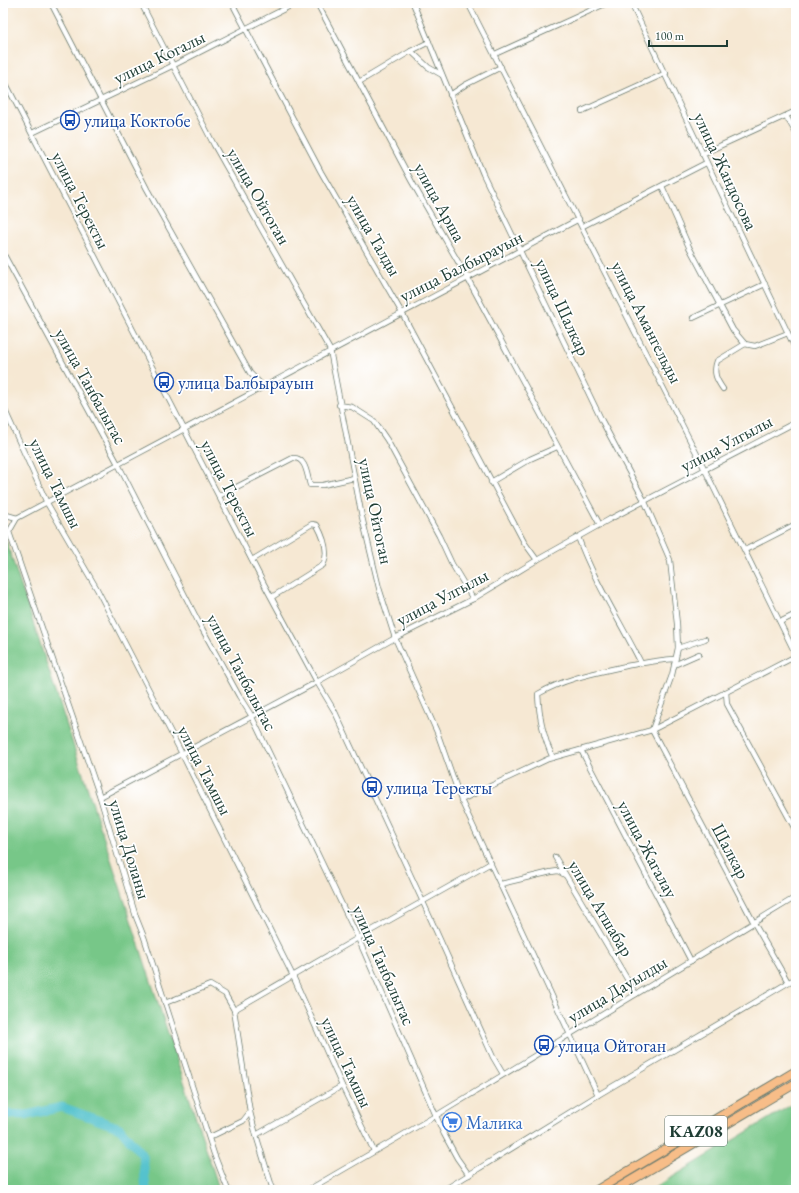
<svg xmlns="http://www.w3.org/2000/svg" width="799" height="1193" font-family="'EB Garamond',serif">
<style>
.green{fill:#77c788;stroke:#4b825e}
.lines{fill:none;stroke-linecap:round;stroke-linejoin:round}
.river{stroke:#55c2cd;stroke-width:9}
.minor-casing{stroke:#6a796c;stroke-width:6}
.trunk-casing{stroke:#6a796c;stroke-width:10}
.minor{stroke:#fff;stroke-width:4.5}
.trunk{stroke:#f7bd88;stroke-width:8}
.labels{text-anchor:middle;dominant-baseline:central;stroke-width:3.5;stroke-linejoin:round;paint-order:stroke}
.shield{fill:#fff;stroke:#627771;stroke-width:1}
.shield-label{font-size:17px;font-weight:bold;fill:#1f3d34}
.street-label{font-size:18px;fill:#1f3d34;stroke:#fff}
.transit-label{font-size:18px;fill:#164399;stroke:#fff;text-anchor:start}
.shop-label{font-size:18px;fill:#366cbe;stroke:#fff;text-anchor:start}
</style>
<rect width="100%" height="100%" fill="#fff"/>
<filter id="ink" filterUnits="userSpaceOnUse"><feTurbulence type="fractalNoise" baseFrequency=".025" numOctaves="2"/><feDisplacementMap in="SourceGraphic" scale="8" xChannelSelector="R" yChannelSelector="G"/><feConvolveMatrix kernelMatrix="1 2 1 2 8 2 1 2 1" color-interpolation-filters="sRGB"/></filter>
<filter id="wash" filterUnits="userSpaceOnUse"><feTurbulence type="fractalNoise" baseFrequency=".012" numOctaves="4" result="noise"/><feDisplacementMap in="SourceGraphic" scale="16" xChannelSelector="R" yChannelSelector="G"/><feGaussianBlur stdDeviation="0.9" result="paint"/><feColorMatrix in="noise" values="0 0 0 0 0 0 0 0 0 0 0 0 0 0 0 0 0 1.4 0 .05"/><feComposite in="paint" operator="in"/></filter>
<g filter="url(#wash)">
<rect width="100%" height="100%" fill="#f6e8d3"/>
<g class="green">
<path d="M3,531l216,657 1,2h-217z"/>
<path d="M796,1102v88h-145z"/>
</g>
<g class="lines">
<path class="river" d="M3,1112l3,2 21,1 35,-8 58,21 23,28 3,34"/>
</g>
</g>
<g filter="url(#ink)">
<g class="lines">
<defs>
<g id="minor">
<path d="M51,3l96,186 103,184 13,13"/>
<path d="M141,3l73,142 116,205 32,167 17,71 16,50 42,94 24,68 137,295"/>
<path d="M232,3l89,169 81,141 122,229 13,18"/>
<path d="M317,3l95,179 56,97 132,246"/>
<path d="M413,3l70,171 119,247 43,81 25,58 7,64 1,24 -6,27 -20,55 102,193 34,59"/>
<path d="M468,3l237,467 91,185"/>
<path d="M631,3l165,347"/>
<path d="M411,51l18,-9"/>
<path d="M495,54l112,-51"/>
<path d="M3,78l261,506 53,98 18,30 88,190 70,155 10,17"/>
<path d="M359,82l52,-31 17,16 14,8"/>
<path d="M450,95l15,-10 36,-18"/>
<path d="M582,111l84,-38"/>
<path d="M786,116l10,17"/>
<path d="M32,133l142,-68 122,-62"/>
<path d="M702,154l94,-43"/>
<path d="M662,186l27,61 44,83 12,14 10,2 33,-13"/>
<path d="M583,226l123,-63"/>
<path d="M3,253l115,211 81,159 40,73 12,19 107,223 86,196 13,24 12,17"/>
<path d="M693,318l72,-34"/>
<path d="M723,389c-7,-10 -10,-16 -6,-28l28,-17"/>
<path d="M339,405l13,2 22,14 13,19 52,96 13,28 21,35"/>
<path d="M3,406l44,97 50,86 85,165 111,222 49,110 32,65"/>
<path d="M491,482l39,-23 27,-12"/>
<path d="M219,496l74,-38c13,-1 14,17 17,27h13l31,-7"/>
<path d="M3,514l14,4"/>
<path d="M578,537c16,44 42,84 63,126"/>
<path d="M745,550l51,-26"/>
<path d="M252,560l60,-36 5,1c6,11 13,27 6,40l-51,32"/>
<path d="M780,622l16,-8"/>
<path d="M678,648l27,-9"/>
<path d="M674,665l25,-11"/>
<path d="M726,692l1,12 69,127"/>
<path d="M581,750l110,211"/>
<path d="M553,758c-10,-21 -14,-40 -15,-64 28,-16 57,-21 88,-28 19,-3 30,-6 49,-7"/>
<path d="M100,797l217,-115 78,-44 78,-39 64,-39 73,-41 186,-97"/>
<path d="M461,800l87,-41 104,-29 144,-74"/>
<path d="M555,857l81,137"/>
<path d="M501,884l50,-12 7,-1 7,4"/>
<path d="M165,1003l45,-18 15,9 9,16 124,-72 133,-75"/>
<path d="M234,1010l16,102 6,23"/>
<path d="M210,1137l33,-16 7,-9"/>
<path d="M228,1190l-14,-36 -70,-217 -8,-20 -36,-120 -91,-265 8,-14 562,-299"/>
<path d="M273,1190l-17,-55 86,-49"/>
<path d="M308,1190l129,-75 359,-218"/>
<path d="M444,1190l154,-95 198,-117"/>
</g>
<g id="trunk">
<path d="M597,1190l199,-119"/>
<path d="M615,1190l181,-107"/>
</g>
</defs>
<use href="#minor" class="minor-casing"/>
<use href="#trunk" class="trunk-casing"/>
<use href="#minor" class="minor"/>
<use href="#trunk" class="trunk"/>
</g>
</g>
<defs>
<symbol id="bus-ring" viewBox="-11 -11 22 22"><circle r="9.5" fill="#fff" stroke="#1a4fb4" stroke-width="1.5"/><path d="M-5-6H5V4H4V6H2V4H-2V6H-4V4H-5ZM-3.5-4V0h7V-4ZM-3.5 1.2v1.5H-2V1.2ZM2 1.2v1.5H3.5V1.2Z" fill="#1a4fb4"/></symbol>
<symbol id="supermarket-ring" viewBox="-11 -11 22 22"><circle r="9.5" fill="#fff" stroke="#3f7fe0" stroke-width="1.5"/><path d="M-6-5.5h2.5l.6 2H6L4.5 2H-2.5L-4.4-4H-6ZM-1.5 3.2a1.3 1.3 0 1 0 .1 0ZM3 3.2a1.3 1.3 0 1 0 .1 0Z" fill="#3f7fe0"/></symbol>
</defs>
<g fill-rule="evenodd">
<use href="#bus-ring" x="59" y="109" width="22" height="22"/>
<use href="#bus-ring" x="153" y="371" width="22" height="22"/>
<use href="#bus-ring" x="361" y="776" width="22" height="22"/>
<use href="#bus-ring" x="533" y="1034" width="22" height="22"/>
<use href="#supermarket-ring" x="441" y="1111" width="22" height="22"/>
</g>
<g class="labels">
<rect class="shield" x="665" y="1116" width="62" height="30" rx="3"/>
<g class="shield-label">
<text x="696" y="1131">KAZ08</text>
</g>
<g class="street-label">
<text transform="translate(159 57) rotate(-26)">улица Когалы</text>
<text transform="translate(726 171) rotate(65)">улица Жандосова</text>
<text transform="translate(259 196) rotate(60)">улица Ойтоган</text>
<text transform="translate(81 200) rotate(63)">улица Теректы</text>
<text transform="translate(440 202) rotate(61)">улица Арша</text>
<text transform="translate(374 235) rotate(60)">улица Талды</text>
<text transform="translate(461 266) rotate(-27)">улица Балбырауын</text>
<text transform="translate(563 307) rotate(65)">улица Шалкар</text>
<text transform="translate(647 322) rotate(63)">улица Амангельды</text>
<text transform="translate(91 386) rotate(61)">улица Танбалытас</text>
<text transform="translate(726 443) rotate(-28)">улица Улгылы</text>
<text transform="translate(56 483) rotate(64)">улица Тамшы</text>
<text transform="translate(230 488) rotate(63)">улица Теректы</text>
<text transform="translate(376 511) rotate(78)">улица Ойтоган</text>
<text transform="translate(442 597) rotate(-28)">улица Улгылы</text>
<text transform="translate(242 672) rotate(62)">улица Танбалытас</text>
<text transform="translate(205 770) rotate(63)">улица Тамшы</text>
<text transform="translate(130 849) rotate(73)">улица Доланы</text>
<text transform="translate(648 849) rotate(62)">улица Жагалау</text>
<text transform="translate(731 851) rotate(62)">Шалкар</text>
<text transform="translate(601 908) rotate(59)">улица Атшабар</text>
<text transform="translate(384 965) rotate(66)">улица Танбалытас</text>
<text transform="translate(617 989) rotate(-31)">улица Дауылды</text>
<text transform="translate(347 1062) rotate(65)">улица Тамшы</text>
</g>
<g class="transit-label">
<text x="84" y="120">улица Коктобе</text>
<text x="178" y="382">улица Балбырауын</text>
<text x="386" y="787">улица Теректы</text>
<text x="558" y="1045">улица Ойтоган</text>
</g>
<g class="shop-label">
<text x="466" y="1122">Малика</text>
</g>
</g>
<rect width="799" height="1193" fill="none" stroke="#fff" stroke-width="16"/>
<path d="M649 40v6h78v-6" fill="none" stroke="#1f3d34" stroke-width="2"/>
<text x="655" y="40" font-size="12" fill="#1f3d34" stroke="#ffffff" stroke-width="3" paint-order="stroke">100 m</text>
</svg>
